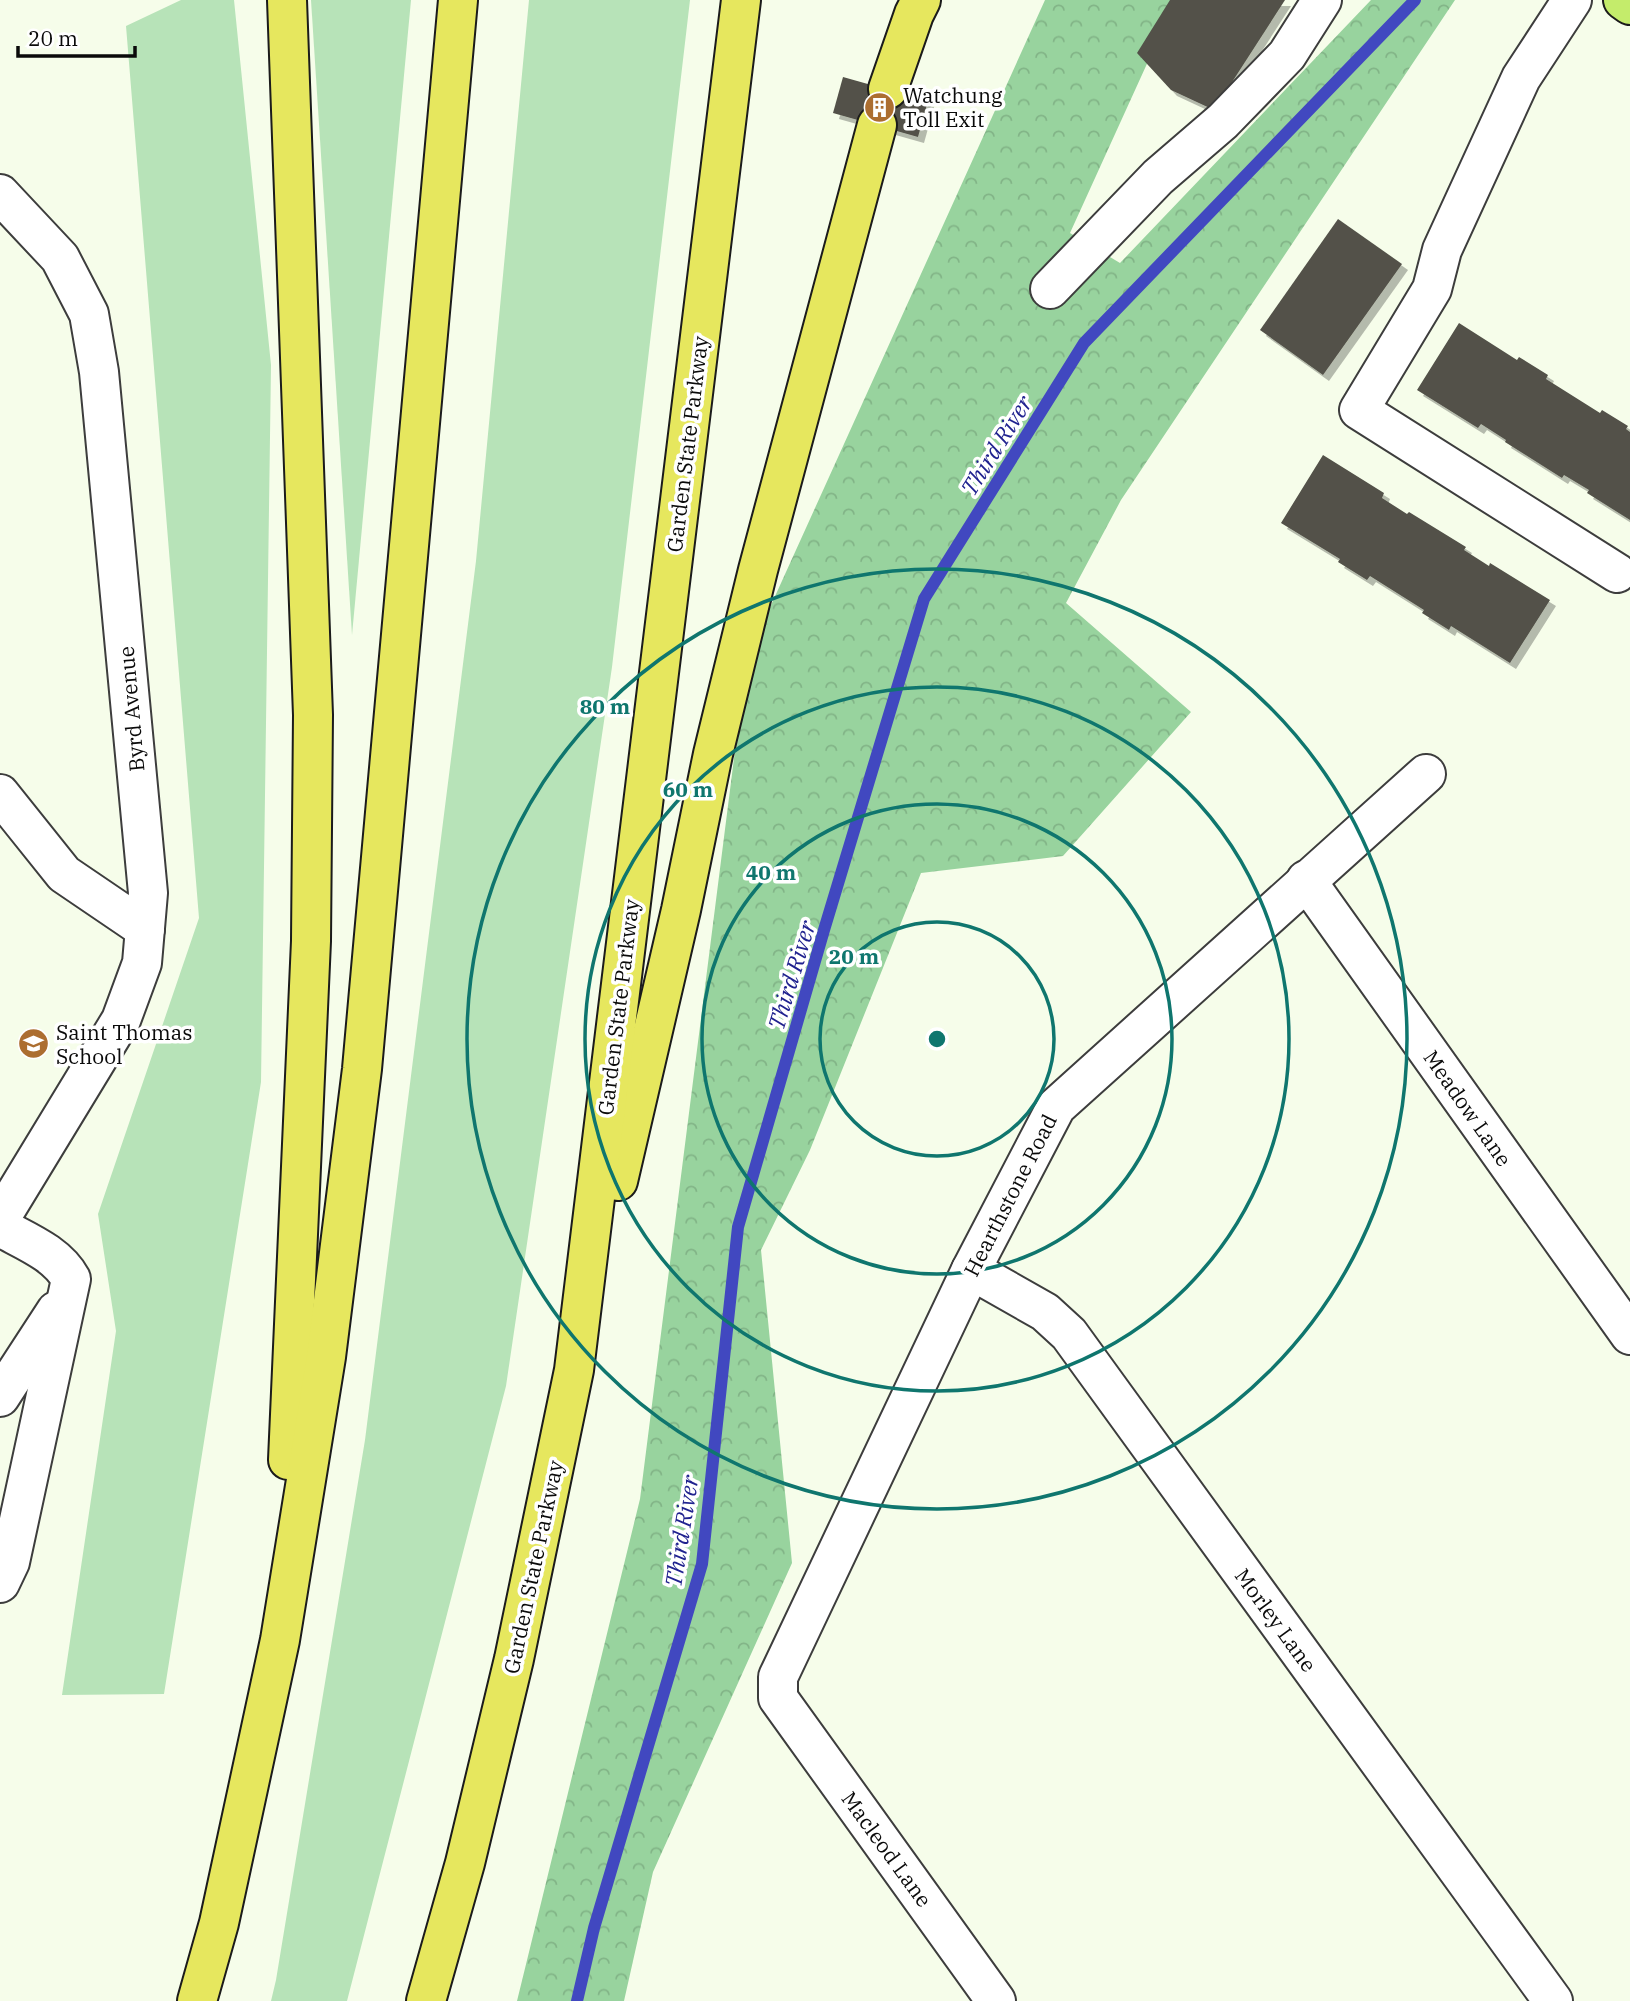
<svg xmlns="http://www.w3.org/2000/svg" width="1630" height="2001" font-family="'IBM Plex Serif',serif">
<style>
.grass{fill:#b7e3b8}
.forest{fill:url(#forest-crowns)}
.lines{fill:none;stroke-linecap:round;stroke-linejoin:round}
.stream{stroke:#4148c0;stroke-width:12}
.building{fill:#525148;filter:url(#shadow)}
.minor-casing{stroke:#3d3d3d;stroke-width:42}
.major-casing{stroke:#1b1b1b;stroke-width:42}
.highway-casing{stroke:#1b1b1b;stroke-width:42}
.minor{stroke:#fff;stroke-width:38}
.major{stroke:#c4ec6b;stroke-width:38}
.highway{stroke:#e6e75e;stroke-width:38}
.ring{fill:none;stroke:#0f766e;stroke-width:3.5}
.labels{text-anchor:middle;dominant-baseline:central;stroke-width:7;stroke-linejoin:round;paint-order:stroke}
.poi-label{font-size:21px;fill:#0a0a0a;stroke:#fff;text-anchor:start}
.street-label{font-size:21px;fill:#0a0a0a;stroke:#fff}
.water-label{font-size:23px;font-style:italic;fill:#20228f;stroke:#fff}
.centre{fill:#0f766e;stroke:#fff;stroke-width:3.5}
.ring-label{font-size:21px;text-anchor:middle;font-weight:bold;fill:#0f766e;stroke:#fff;stroke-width:7;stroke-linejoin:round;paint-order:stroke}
</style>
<defs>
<pattern id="forest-crowns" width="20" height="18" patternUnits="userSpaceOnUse" patternTransform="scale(1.75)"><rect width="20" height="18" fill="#98d39e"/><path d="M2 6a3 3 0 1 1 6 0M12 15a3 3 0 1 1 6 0" fill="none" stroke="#82b487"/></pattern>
<filter id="shadow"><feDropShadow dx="6" dy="6" stdDeviation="0" flood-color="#0004"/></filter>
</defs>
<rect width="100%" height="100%" fill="#f6fdea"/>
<g class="grass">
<path d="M181,0h53l37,365 -10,717 -97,612 -102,1 54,-364 -18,-117 101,-296 -73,-892z"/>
<path d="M311,0h100l-59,635z"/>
<path d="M529,0h161l-78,667 -106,719 -159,615h-76l5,-21 89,-540 111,-879z"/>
</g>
<path class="forest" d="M1045,0h131l-106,233 50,30 251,-263h84l-334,500 -55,103 125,109 -128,144 -142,17 -111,277 -49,100 31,313 -139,309 -29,129h-107l123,-502 99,-780 14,-74z"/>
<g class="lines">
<path class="stream" d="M577,2001l17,-73 108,-364 36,-337 86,-297 100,-331 160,-256 331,-343"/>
</g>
<g class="building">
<path d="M1170,0h115l-71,110 -43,-20 -34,-37z"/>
<path d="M843,77l85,24 -10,36 -85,-24z"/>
<path d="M1338,219l64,45 -79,111 -63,-45z"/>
<path d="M1459,323l58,37 2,-3 29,18 -2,4 54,34 2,-3 26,16 -2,3 4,3v88l-43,-27 2,-3 -25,-15 -2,3 -57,-36 1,-2 -25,-16 -3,4 -61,-38z"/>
<path d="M1323,455l61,38 -2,5 25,16 2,-2 57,35 -2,3 25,16 1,-3 60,37 -40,63 -59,-37 -2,4 -27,-17 2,-3 -54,-34 -3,4 -29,-18 2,-3 -59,-36z"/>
</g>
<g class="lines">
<defs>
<g id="minor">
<path d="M1572,0l-51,78 -79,172 -10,39 -73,121 258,163"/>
<path d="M0,194l60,64 29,56 10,58 49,521 -6,70 -21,57 -121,199"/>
<path d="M1050,289l108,-112 65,-56 64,-66 35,-55"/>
<path d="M0,794l64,80 81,55"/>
<path d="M1306,880l324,455"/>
<path d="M0,1227c25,14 57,26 71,52l-61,283 -10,21"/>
<path d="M971,1270l74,42 24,22 484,667"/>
<path d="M0,1397l56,-86"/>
<path d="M996,2001l-218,-303v-21l193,-407 85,-163 370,-333"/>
</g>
<path id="major" d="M1623,0l7,5"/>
<g id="highway">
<path d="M287,0l26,715 -2,226 -23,519"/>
<path d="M888,89l26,-75 7,-14"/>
<path d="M618,1181l63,-271 32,-156 45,-184 119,-445"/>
<path d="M197,2001l22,-78 61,-283 46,-283 36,-288 96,-1069"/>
<path d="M426,2001l39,-138 49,-204 60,-289 167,-1370"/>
</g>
</defs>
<use href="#minor" class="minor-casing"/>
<use href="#major" class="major-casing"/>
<use href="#highway" class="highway-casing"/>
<use href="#minor" class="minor"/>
<use href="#major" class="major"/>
<use href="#highway" class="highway"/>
</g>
<g class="ring">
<circle cx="937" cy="1039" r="117"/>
<circle cx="937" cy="1039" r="235"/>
<circle cx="937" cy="1039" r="352"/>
<circle cx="937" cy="1039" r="470"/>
</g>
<defs>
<symbol id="building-disc" viewBox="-11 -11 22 22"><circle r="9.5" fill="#ac6e30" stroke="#fff"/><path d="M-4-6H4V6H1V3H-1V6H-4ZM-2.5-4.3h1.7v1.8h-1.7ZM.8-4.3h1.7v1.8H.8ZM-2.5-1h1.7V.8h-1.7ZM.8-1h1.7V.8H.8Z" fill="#fff"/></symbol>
<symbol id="school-disc" viewBox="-11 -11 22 22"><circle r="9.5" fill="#ac6e30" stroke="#fff"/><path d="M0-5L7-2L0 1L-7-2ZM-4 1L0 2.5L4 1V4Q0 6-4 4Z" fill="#fff"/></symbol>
</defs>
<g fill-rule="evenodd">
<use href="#building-disc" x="862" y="90" width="35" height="35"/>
<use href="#school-disc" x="16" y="1026" width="35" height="35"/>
</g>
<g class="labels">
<g class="poi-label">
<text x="903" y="95">Watchung<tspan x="903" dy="24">Toll Exit</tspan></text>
<text x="56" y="1032">Saint Thomas<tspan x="56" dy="24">School</tspan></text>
</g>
<g class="street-label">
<text transform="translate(687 444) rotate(-83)">Garden State Parkway</text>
<text transform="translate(131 709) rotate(-95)">Byrd Avenue</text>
<text transform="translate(618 1007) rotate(-83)">Garden State Parkway</text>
<text transform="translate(1468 1108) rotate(55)">Meadow Lane</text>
<text transform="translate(1010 1195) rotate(-63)">Hearthstone Road</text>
<text transform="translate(533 1567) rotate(-78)">Garden State Parkway</text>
<text transform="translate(1276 1620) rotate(54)">Morley Lane</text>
<text transform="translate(887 1849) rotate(54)">Macleod Lane</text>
</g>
<g class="water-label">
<text transform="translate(996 445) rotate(-58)">Third River</text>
<text transform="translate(791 975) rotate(-73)">Third River</text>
<text transform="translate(681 1531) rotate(-81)">Third River</text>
</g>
</g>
<circle cx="937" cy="1039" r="10" class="centre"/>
<g class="ring-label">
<text x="605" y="714">80 m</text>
<text x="688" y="797">60 m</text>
<text x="771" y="880">40 m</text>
<text x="854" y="964">20 m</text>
</g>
<path d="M18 46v10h117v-10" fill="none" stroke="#0a0a0a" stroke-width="3.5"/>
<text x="28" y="46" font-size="21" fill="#0a0a0a" stroke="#ffffff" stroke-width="5" paint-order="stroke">20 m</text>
</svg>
